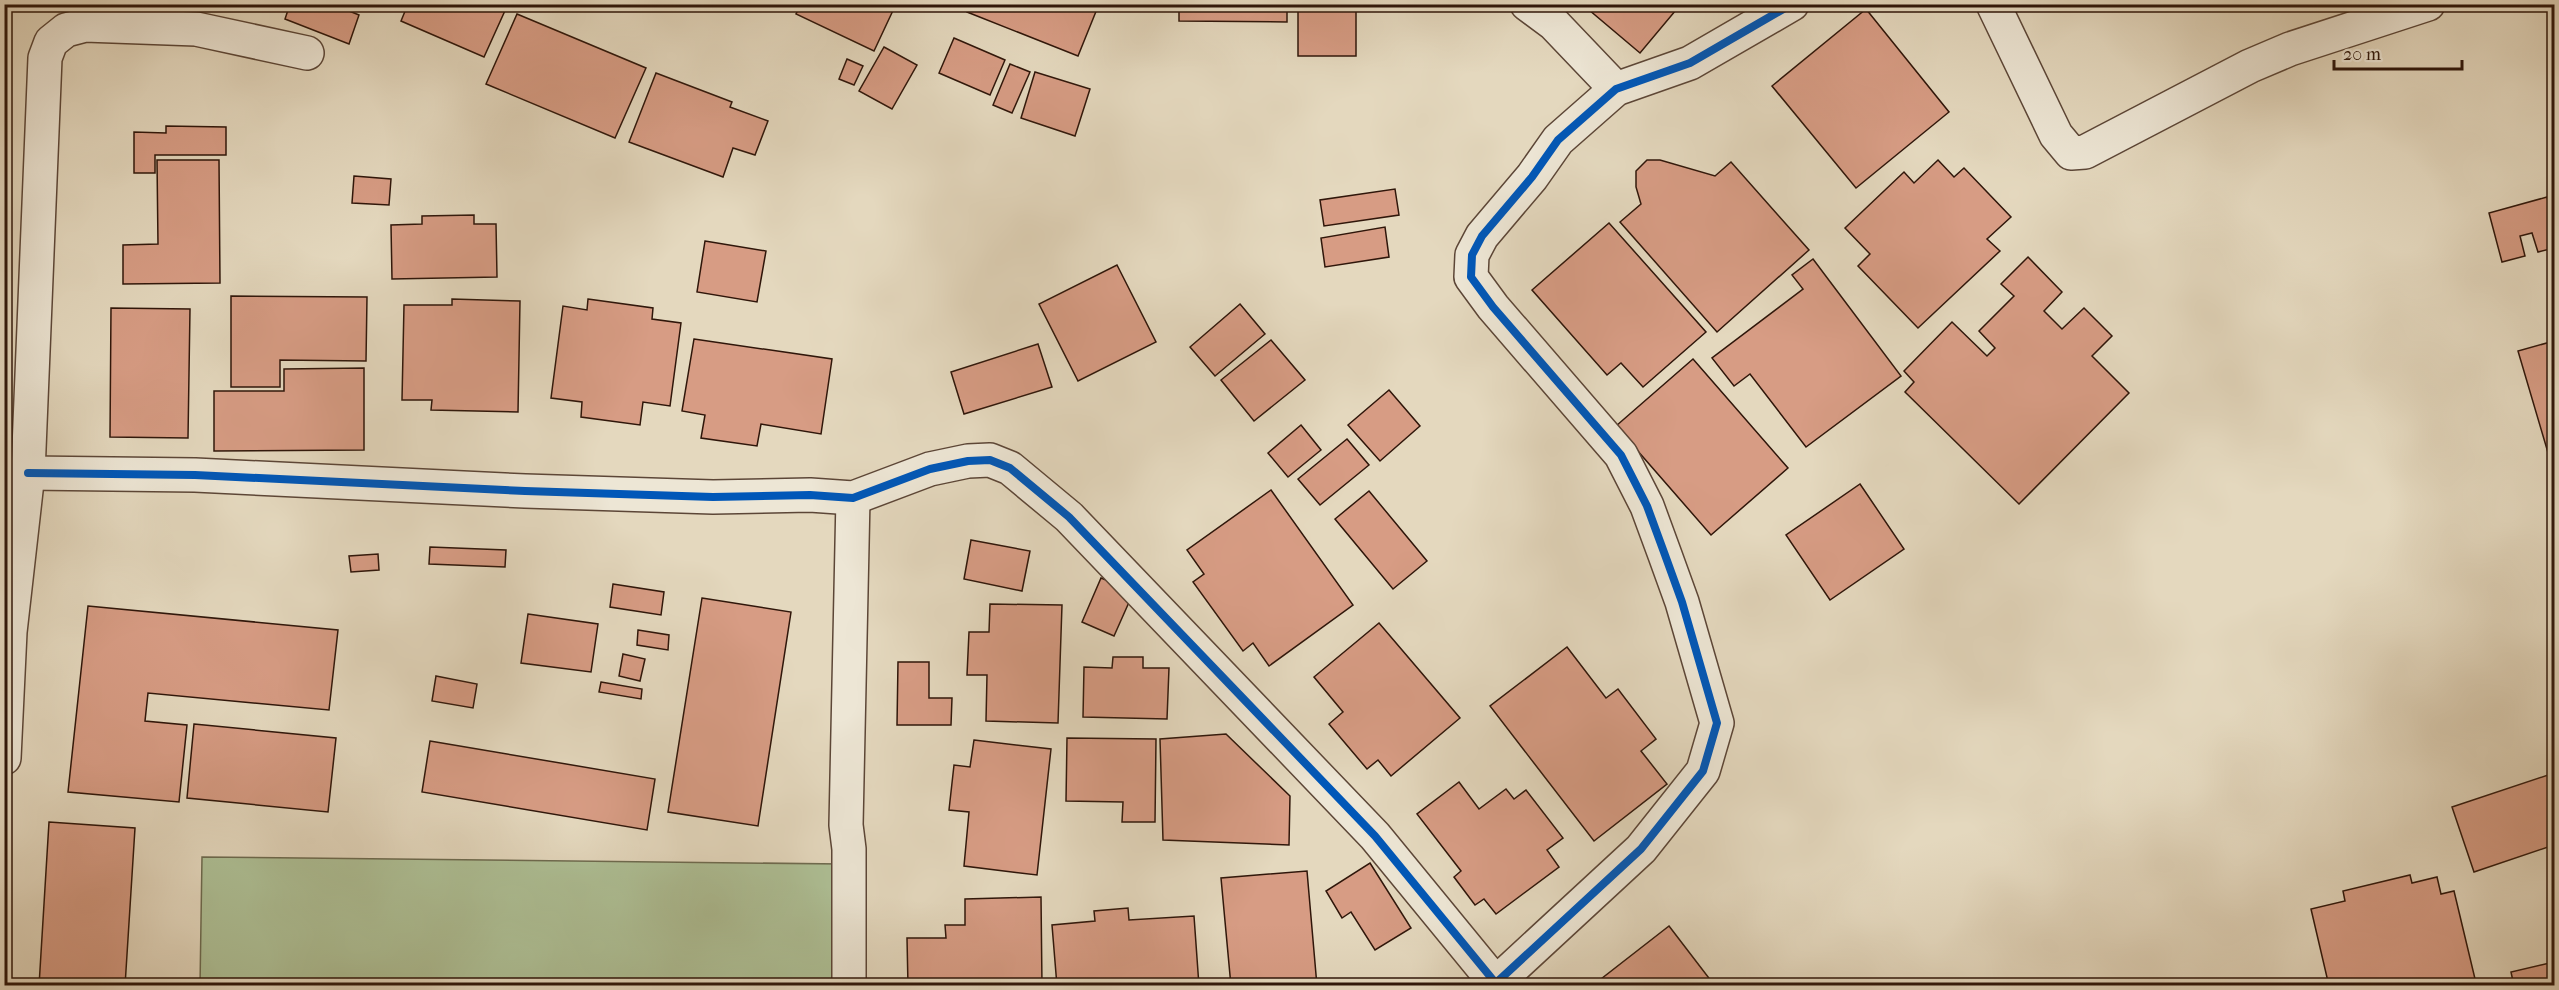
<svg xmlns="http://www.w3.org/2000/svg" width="2559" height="990" font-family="'IM FELL French Canon',serif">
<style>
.green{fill:#aec096;stroke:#6e6b50;stroke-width:1.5}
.building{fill:#d79c84;stroke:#2f160a;stroke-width:1.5}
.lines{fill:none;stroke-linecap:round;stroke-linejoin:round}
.minor-casing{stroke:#5c4637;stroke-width:36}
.minor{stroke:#ede6d5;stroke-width:33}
.cycleway-casing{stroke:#ede6d5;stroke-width:11}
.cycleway{stroke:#0057b8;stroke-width:8}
</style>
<rect width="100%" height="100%" fill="#e4d8be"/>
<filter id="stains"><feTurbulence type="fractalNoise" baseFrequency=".00333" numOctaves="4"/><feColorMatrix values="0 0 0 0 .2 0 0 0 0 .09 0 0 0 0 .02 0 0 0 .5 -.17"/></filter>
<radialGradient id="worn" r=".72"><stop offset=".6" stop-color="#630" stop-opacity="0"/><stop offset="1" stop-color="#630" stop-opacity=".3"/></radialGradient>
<path class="green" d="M202,857l640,7 -2,121 -640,1z"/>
<g class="building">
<path d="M290,4h42l27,11 -10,29 -64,-25z"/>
<path d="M408,4h100l-24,53 -83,-36z"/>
<path d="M801,4h95l-22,47 -78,-37z"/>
<path d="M970,4h129l-21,52 -111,-44z"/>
<path d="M1179,4h108v18l-108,-1z"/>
<rect x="1298" y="4" width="58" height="52"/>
<path d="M1582,4h99l-41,49z"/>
<path d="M1866,9l83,103 -93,76 -84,-102z"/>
<path d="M517,14l129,54 -31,70 -129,-54z"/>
<path d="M954,38l51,22 -15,35 -51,-22z"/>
<path d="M884,47l33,18 -25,44 -33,-18z"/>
<path d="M847,59l16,7 -9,19 -15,-6z"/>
<path d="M1010,64l20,8 -18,41 -19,-8z"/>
<path d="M1035,72l55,17 -15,47 -54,-18z"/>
<path d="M656,73l76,29 -2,5 38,14 -13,34 -22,-7 -10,29 -94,-35z"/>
<path d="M166,126l60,1v28h-71v18h-21v-41l32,1z"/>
<path d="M157,160h62l1,123 -97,1v-39l35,-1z"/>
<path d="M1647,160h13l55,16 16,-14 78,88 -92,82 -97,-110 21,-18 -5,-17v-16z"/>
<path d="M1938,160l16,17 10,-9 47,49 -24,22 13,12 -82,77 -60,-62 12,-12 -25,-26 59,-56 10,11z"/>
<path d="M354,176l37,3 -2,26 -37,-2z"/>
<path d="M1395,189l4,26 -75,11 -4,-26z"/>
<path d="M2547,197l7,27v24l-16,4 -6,-19 -12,3 5,20 -23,6 -13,-49z"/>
<path d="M474,215v9h22l1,53 -105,2 -1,-54 31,-1v-8z"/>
<path d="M1609,223l97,109 -63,55 -22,-24 -14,12 -75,-85z"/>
<path d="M1385,227l4,30 -64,10 -4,-29z"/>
<path d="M705,241l61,10 -9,51 -60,-10z"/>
<path d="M2028,257l34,35 -18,19 18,18 22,-21 28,28 -20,20 37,37 -110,111 -114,-112 9,-10 -10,-11 48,-49 35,34 8,-8 -16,-17 35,-35 -13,-12z"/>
<path d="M1813,259l88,117 -95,71 -56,-73 -16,12 -22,-28 91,-69 -11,-14z"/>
<path d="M1117,265l39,77 -78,39 -39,-77z"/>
<path d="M231,296l136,1 -1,64 -86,-1v27h-49z"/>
<path d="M452,299l68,2 -2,111 -87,-2 1,-10h-30l2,-95h48z"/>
<path d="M588,299l65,9 -1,11 29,4 -11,83 -27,-4 -3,23 -59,-8 1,-15 -31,-4 12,-92 24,4z"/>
<path d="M1240,304l25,30 -50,42 -25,-29z"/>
<path d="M111,308l79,1 -2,129 -78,-1z"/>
<path d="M694,339l138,20 -11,75 -60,-10 -4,22 -56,-8 4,-23 -23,-4z"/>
<path d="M1271,340l34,40 -51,41 -33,-41z"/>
<path d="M2554,341v132l-36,-122z"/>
<path d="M1038,344l14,43 -88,27 -13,-42z"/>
<path d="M1693,359l95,109 -77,67 -95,-109z"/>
<path d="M364,368v82l-150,1v-60h70v-22z"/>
<path d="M1389,390l31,36 -40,35 -32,-36z"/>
<path d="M1301,425l20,25 -33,27 -20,-24z"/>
<path d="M1347,439l22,26 -49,40 -22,-26z"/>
<path d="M1860,484l44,65 -74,51 -44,-65z"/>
<path d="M1271,490l82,115 -84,61 -16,-23 -10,8 -50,-69 11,-8 -17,-24z"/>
<path d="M1369,491l58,70 -34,28 -58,-70z"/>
<path d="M971,540l59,11 -8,40 -58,-12z"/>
<path d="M430,547l76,3 -1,17 -76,-3z"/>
<path d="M378,554l1,16 -28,2 -2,-16z"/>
<path d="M1101,578l33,13 -20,45 -32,-14z"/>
<path d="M613,584l51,8 -3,23 -51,-8z"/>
<path d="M702,598l89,14 -33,214 -90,-14z"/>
<path d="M990,604l72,1 -4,118 -72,-2 1,-46h-20l2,-43h20z"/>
<path d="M88,606l250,24 -9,80 -181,-17 -3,28 42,4 -8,77 -111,-10z"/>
<path d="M528,614l70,10 -7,48 -70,-9z"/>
<path d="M1379,623l81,95 -69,58 -13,-16 -11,9 -38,-45 14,-12 -29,-35z"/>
<path d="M638,630l31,5 -1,15 -31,-5z"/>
<path d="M1567,647l39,51 12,-9 38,50 -15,12 26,33 -73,57 -104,-135z"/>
<path d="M623,654l22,5 -5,22 -21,-5z"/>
<path d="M1113,657h30v11h26l-2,51 -84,-2 1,-50 28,1z"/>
<path d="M898,662h31v36h23l-1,27h-54z"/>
<path d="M436,676l41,8 -4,24 -41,-7z"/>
<path d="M601,682l41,7 -1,10 -42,-7z"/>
<path d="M194,724l142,14 -8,74 -141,-14z"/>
<path d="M1226,734l64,62 -1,49 -126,-5 -3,-101z"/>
<path d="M1067,738l89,1 -1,83h-33l1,-20 -57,-1z"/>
<path d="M974,740l77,9 -14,126 -73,-9 5,-54 -20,-2 5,-45 16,2z"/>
<path d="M430,741l225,38 -8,51 -225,-38z"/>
<path d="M2554,773v50l-6,2 6,20 -80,27 -22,-65z"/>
<path d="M1459,782l20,27 27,-20 8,10 12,-9 37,48 -16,12 12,17 -63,47 -12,-15 -9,6 -21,-28 7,-6 -44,-57z"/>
<path d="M49,822l86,6 -10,158h-86z"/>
<path d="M1370,863l41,65 -36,22 -24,-38 -9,6 -16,-27z"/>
<path d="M1307,871l10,115h-86l-10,-108z"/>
<path d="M2410,875l2,8 25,-6 4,17 13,-3 22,92 -8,3h-139l-18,-77 34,-8 -2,-10z"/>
<path d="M1041,897l1,89h-134l-1,-48h39l-1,-13h20v-26z"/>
<path d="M1128,908l1,12 65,-4 5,70h-142l-5,-61 43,-4 -1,-10z"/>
<path d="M1669,926l46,60h-123z"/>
<path d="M2554,962v24h-40l-3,-14z"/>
</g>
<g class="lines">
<defs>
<g id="minor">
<path d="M1527,4l27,20 62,65"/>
<path d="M1993,4l63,131 15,18 14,-1 165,-86 40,-17 138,-45"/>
<path d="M28,473l167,2 330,16 188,6 97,-2 43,3 77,-29 38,-8 22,-1 20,8 59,49 306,319 123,150"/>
<path d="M4,758l6,-126 18,-159 17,-415 6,-16 15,-12 19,-5 111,4 111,24"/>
<path d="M1496,983l145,-134 62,-78 14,-48 -35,-121 -17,-47 -18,-49 -26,-51 -128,-148 -22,-30 1,-22 10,-19 50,-59 26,-37 58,-51 74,-26 102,-59"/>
<path d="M849,986v-137l-3,-24 7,-327"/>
</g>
</defs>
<use href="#minor" class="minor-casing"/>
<use href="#minor" class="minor"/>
<defs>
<g id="cycleway">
<path d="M28,473l167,2 330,16 188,6 97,-2 43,3 77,-29 38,-8 22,-1 20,8 59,49 306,319 123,150"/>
<path d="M1496,983l145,-134 62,-78 14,-48 -35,-121 -17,-47 -18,-49 -26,-51 -128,-148 -22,-30 1,-22 10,-19 50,-59 26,-37 58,-51 74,-26 102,-59"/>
</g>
</defs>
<use href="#cycleway" class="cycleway-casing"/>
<use href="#cycleway" class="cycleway"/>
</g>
<rect width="2559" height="990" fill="none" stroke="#e4d8be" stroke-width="24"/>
<rect x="6" y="6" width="2547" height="978" fill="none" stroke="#2f160a" stroke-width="3"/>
<rect x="12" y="12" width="2535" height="966" fill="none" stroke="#2f160a" stroke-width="1.5"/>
<path d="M2334 60v9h128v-9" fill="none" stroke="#2f160a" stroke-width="3"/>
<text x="2343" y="60" font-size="18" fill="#2f160a" stroke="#ede6d5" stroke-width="4.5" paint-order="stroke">20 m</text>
<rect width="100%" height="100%" filter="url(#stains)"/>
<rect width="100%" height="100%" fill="url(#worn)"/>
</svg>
